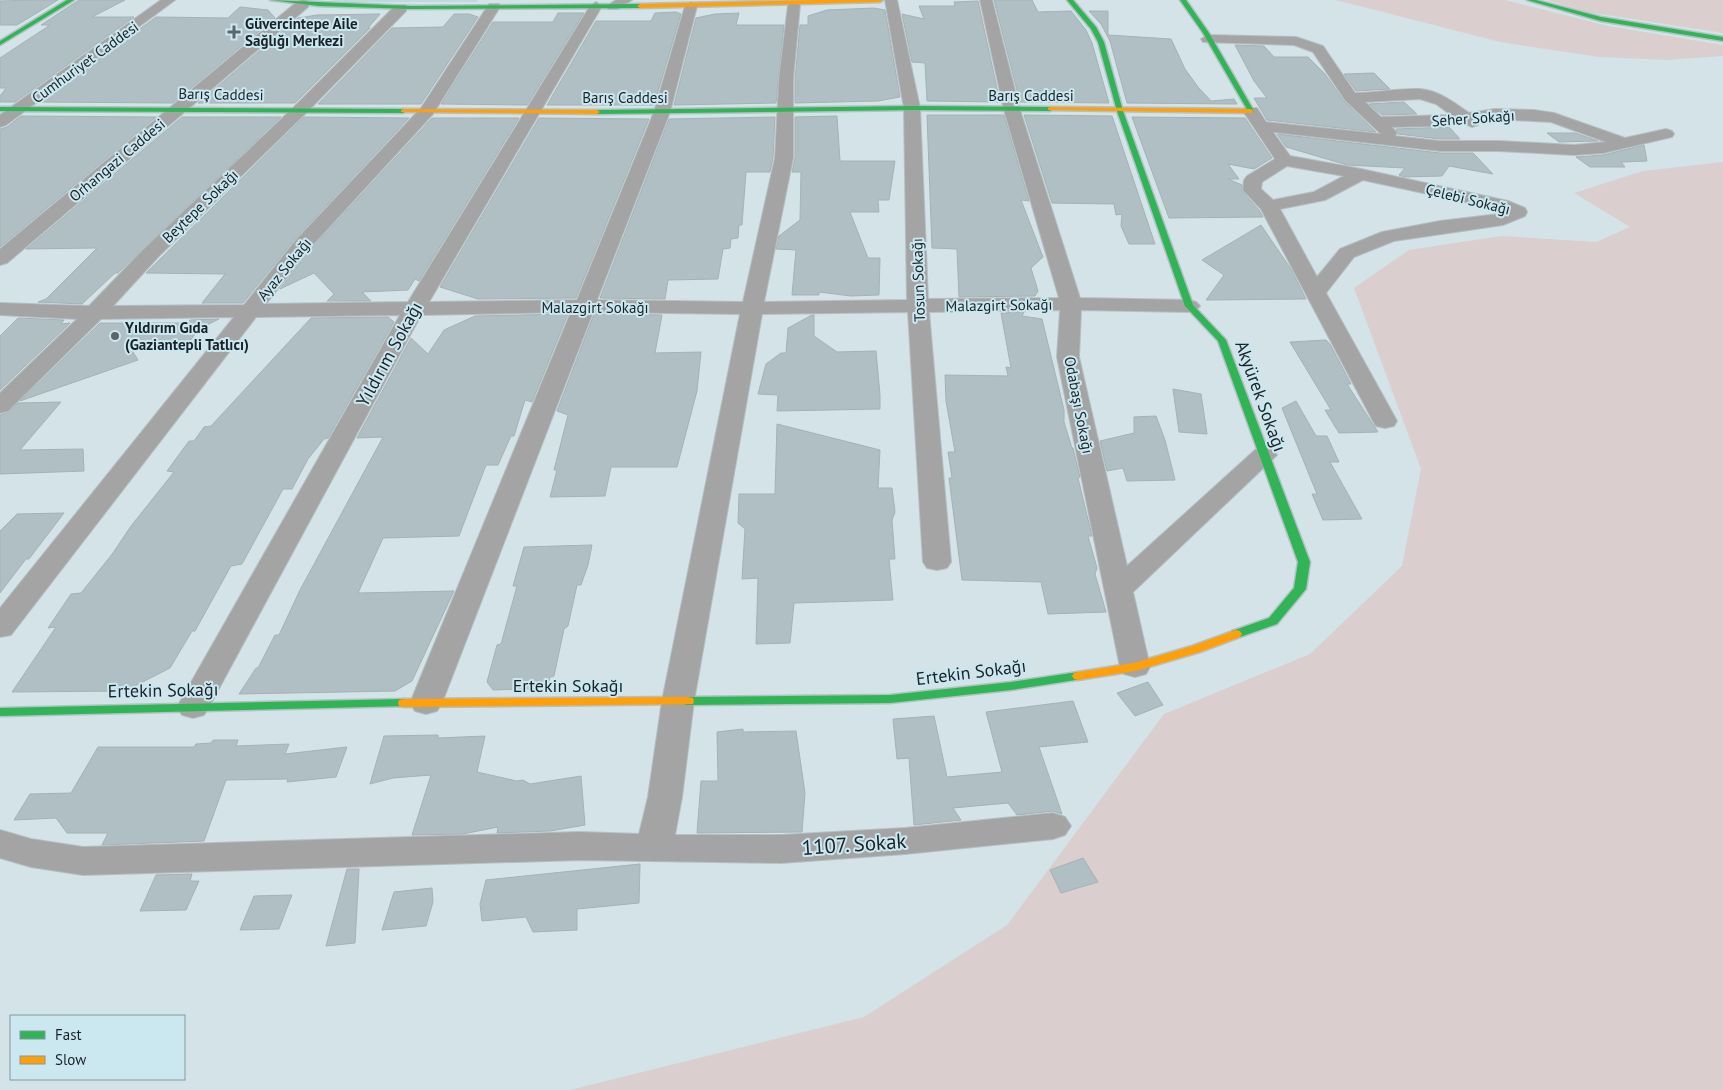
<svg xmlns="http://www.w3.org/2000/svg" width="1723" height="1090" font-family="'PT Sans',sans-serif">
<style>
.built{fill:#bfd9e3}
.green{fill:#dacfce}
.building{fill:#b0bfc4;stroke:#a5b2b5}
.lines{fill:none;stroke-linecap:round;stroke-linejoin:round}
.street-casing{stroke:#b3c0c4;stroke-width:2}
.fast-casing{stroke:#b3c0c4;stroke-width:3}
.slow-casing{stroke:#b3c0c4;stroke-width:3}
.street{fill:#a5a4a5;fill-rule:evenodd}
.fast{fill:#30b455;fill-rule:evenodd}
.slow{fill:#ff9f0a;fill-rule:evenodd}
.poi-dot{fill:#5a666b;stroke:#cbe7f0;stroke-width:2}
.labels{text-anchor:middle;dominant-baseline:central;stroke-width:4;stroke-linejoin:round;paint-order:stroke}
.far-poi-label{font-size:15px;font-weight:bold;fill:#192327;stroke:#cbe7f0;text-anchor:start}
.far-street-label{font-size:15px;fill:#192327;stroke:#cbe7f0}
.street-label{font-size:18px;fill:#192327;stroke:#cbe7f0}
.near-street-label{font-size:21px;fill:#192327;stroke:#cbe7f0}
</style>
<rect width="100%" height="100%" fill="#d3e3e8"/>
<path class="built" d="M328,0h150l-1,2h-129z"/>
<g class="green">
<path d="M1336,0h169l103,26 115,19v11l-57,4 -67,-3 -99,-15z"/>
<path d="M1547,0h176v33l-136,-21z"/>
<path d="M1723,162v928h-1153l294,-73 143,-92 157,-211 146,-60 92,-88 19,-97 -67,-181 55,-38 92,-14 95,6 34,-15 -56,-34 69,-22z"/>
</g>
<g class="building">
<path d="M34,0h24l-41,25h-17v-24z"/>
<path d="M79,0h46l-33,17h42l-119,85h-15v-6l6,-8h-6v-30l50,-33h-9z"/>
<path d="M994,0h38l6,12 33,-1 15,19 6,13 17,60 -89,-1z"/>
<path d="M978,1l22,101 -73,-1 -2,-38 -13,-1 -10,-48 22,5 -5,-13h36l-1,-4z"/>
<path d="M240,7l28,3 7,8 -102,85 -133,-1 116,-85 72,1z"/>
<path d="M874,8l11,2 15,87 -22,4 -83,2v-23l5,-55h8v-9l19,-6z"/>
<path d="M1089,11h19v24l63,4 14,30 13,18 13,14 23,-2 3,5 -110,-1 -17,-62 -9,-17z"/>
<path d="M676,12l5,2 -27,91h-107l49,-84h55l4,-8z"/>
<path d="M558,13h26l-57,92 -86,-1 52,-82h60z"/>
<path d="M739,13l-3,12h48l-8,78 -102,2 22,-87 19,-4z"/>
<path d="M380,14l-12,14h2l-75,75h-97l100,-85 19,-3z"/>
<path d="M454,14h15l9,3 -57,87h-103l74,-76 51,-1z"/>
<path d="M1235,45l29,1 10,11h34l17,17 19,27 32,31 -109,-12 -13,-22h13l-13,-17z"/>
<path d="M1374,73l16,16 -34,2 -12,-17z"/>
<path d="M1404,102l13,12 -35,1 -13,-11z"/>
<path d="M927,115h77l25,86 -8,-1 22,57 -12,11 7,23 -3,5 -76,1 -2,-48 -25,-1z"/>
<path d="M1024,115l88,1 43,128h-26l-8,-18 1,-12 -6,1 -2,-11 -62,-1z"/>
<path d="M21,116l135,1 -156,130v-118l7,-2z"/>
<path d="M837,116l3,45h55l-6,39h-11l1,12h-29l18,46h12l-1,37 -28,1 -32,-4v3h-27l4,-45 -20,-1 3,-13 21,-16 1,-48h-9l3,-14v-41z"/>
<path d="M182,117h99l-163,156h-3l-33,31 -44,-2 8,-3 51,-51 -71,1z"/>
<path d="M304,117l105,1 -114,121 -52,64h-41l23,-29 -79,-1z"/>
<path d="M775,117l-2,41 -3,14h-24l-4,53h-3l-1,13 -7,1 -1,9 -7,1 -5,30 -50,1 -3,19 -65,-1 69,-179z"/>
<path d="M1132,117l113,1 27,40 -18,11 -26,-5 11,15h-11l14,6v6l17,19 4,7 -94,1z"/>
<path d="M432,118h87l-100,163 -4,-2 -7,11 -46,2 9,9h-44l7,-7 -20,-21 -34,16 31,-40z"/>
<path d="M539,118l110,1 -73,179 -98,1 -38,-12z"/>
<path d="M1449,127l11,12h-20l-42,-5 -2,-5z"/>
<path d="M1547,133h28l23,8 -39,1z"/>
<path d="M1277,134l163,19h33l20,21 -44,-8 -7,10 -38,1 -5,-2 6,-7 -58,-3 -61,-18z"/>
<path d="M1644,145l3,16 -26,1 4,5h-35l-14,-10 27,-2z"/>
<path d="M1261,225l30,44 15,30 -100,1 18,-25 -22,-15z"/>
<path d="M1024,312l-2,4 20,3 22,91v12l8,26h1l7,29 -2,1 14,58h-4l9,32 -2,6 11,38 -58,2 -7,-32 -79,-2 -13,-102h3l-4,-26h7l-9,-51 -1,-26 63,1 -2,-9 5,1 -10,-55z"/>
<path d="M568,314l-36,88 -7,-2 -11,36h-3l-13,29h-12l-27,71 -76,2 -25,55 96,-2 -42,90 -17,10 -156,3 17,-26h2l17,-33h4l21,-45 83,-153 -26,1 54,-100 17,16 16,-24 31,-14z"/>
<path d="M594,314l68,1 -7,38 46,-1 -4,39 -20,76h-66l-6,29 -55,1 7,-27h-3l14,-55 -11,-4z"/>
<path d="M812,315h2v21l23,16 39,-1 4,44v14l-103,2 1,-16 -20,-1 8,-30 15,-11h5l2,-25z"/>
<path d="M388,317l6,5 -66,116 -4,1 -16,20 -16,30h-9l-41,75 -11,2 -36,65h-3l-22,37 -45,23 -113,1 44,-65 -8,1 23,-34 10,-1 32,-40 18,-27 43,-54 -7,-1 22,-30h5l10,-14 7,-1 100,-108z"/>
<path d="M18,318l46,2 -3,4 9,-1 -70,67v-54z"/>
<path d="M219,319l-20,10 -13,17 -55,3 7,11 -118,41 80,-78h87l3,-3z"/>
<path d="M1326,340l4,4 21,40h-4l31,48 -39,1 -14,-23h6l-41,-68z"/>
<path d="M1173,389l28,5 6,40 -28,-2z"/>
<path d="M1296,401l20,35h11l12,26h-9l32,57 -39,1 -11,-26h5l-35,-86z"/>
<path d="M61,402l-41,48 63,-1 1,22 -84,3v-59l9,-3 9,-9z"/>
<path d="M1156,416l9,24 10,40 -48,1 -4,-13 -16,3 -7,-30 34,-8v-16z"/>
<path d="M777,424l103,26 -2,38h14l3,24 -3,8 3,39h-6l4,41 -99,3 -4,40 -34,1 2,-66 -16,1 3,-50 -7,-6 1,-29h36z"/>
<path d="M64,513l-35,46h-3l-26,34v-62l17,-17z"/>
<path d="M592,545l-4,20 -7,20h-4l-9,41 -4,3 -10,47 -4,1 -3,11 -54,2 -6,-8 10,-37 4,-1 16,-58h-4l11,-39z"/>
<path d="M1148,682l15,23 -28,11 -18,-23z"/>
<path d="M1073,701l15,41 -49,5 23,67 -9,-3 -36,4 -9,-12 -55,5 8,12 -47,5 -5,-67 -12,1 -4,-40 41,-3 13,61 55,-5 -16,-60z"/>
<path d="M743,729v3l53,-1 9,62 -3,39 -105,1 4,-52h17l-1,-49z"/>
<path d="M438,735v3l47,-2 -8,36 40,9 6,-1 7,4 51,-8 4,49 -35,6 -53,2 1,-6 -35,7 -51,1 19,-60 -38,3 -23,6 14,-48z"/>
<path d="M213,740h25l-2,6 53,-2 -4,10 62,-7 -11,30 -49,5 1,-3 -62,1 -22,61 -102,4 6,-12h-41l-11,-15 -42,2 16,-26 41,-1 27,-46h96l2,-3 15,-1z"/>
<path d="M1083,858l15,24 -37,11 -11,-23z"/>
<path d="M640,864l-1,39 -62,6v21l-44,2 -7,-15 -44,4 -2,-17 6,-24z"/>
<path d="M347,869h12l-4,74 -29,3z"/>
<path d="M192,874l-2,7h9l-13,29 -46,1 16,-36z"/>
<path d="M432,888l1,14 -7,24 -44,4 12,-38z"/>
<path d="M292,895l-13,34 -39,1 14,-34z"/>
</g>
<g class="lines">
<defs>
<g id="street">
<path d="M161,0h14l-169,125 -6,2v-12z"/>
<path d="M303,0l5,1 1,3 -1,3 -301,256 -7,2v-16l298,-248z"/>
<path d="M616,0h16l-14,9h-10l-1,-3z"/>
<path d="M885,0h12l23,108 8,191 131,-1 -55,-188 -24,-110h12l28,110 60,188 109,2 7,2 4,4 -4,4 -7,2 -108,-2 -2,47 48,209 128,-116 9,-3 9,3 4,5 -144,137 17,75 -4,7 -11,3 -11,-3 -4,-7 -63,-310 3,-47 -131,2 22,250 -4,6 -10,2 -10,-2 -4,-6 -15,-250 -146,2 -68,387 -12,96 -7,38h106l124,-7 148,-15 12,4 6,9 -6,9 -12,4 -148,15 -124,9 -201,-3 -497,15 -52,-8 -31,-9v-28l31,9 52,8 497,-15 59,2 9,-37 14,-96 78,-387 -147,-2 -151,391 -5,8 -11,3 -11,-3 -5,-8 161,-391 -150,3 -212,392 -5,8 -11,3 -11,-3 -5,-8 223,-392 -144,2 -245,318 -11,2v-29l234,-291 -133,2 -93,92 -8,2v-20l77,-74 -77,-4v-12l89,3 55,-57 150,-142 102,-102h10l1,3 -1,3 -100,102 -148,144 -45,49 131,-1 52,-65 125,-132 68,-104h10l1,3 -67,107 -123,134 -44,56 142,-2 182,-296 6,-4 6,4 -173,296 148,-2 77,-188 31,-106 6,-4 6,4 -27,106 -73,188 146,2 32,-144 4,-78 9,-75 6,-4 6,4 -7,75v78l-29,144 143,-2 -3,-192z"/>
<path d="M1208,35l88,2 27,9 32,47c22,0 45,-5 65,-4 18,1 35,14 49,24l26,-4 39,1 20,3 71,25 41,-9 6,2 2,3 -2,3 -69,16 -29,2 -75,-4h-59l-167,-19 17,24 71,13 147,32 17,7 2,4 -2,4 -22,9 -109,16 -40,16 -28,36 71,128 -3,5 -9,2 -9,-2 -3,-5 -112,-212 -18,-19 1,-10 3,-4 28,-17 -32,-48 2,-3h12l9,14 115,12 -36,-34 -32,-48 -19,-7 -91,-3 -2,-3zM1420,99l16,5 15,11 -70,2 -16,-15zM1495,119l56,3 55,20 -32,3 -75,-4h-59l-45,-5 2,-3 -5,-6 50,-1 21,-3 9,4 6,-2 1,-4zM1287,166l57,10 -30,16 -41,8 -12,-11 1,-7zM1363,180l139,30 2,1 -5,3 -59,7 -58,11 -42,17 -23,28 -37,-68 45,-9z"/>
</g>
<g id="fast">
<path d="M67,0h7l-74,45v-4z"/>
<path d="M270,0l141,6 229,-2 3,2 -3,2 -229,1 -92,-3z"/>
<path d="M1067,0h6l23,27 8,15 19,69 70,194 33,35 84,222 -4,27 -29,35 -37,13h-8l-2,-3 2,-3 37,-13 25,-30 4,-26 -80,-221 -33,-35 -68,-195 -19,-69 -7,-13z"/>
<path d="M1180,0h6l23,33 45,78 -1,1 -5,-1 -45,-78z"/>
<path d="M1527,0h9l65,17 122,20v4l-122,-20z"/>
<path d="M912,106l138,1 3,2 -3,2 -138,-1 -315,4 -3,-2 3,-2z"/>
<path d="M0,107l403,2 3,2 -3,2 -403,-2z"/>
<path d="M1078,672l4,1 2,3 -2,3 -71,11 -121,13 -202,2 -5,-1 -1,-3 1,-3 5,-1 202,-2 121,-13z"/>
<path d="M404,699l5,1 1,3 -1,3 -409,10v-8z"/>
</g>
<g id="slow">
<path d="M817,0h66l-3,2 -240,6 -3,-2 3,-2z"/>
<path d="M1050,107l201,2 3,2 -3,2 -203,-3v-2z"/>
<path d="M403,109l194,1 3,2 -3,2 -196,-2v-2z"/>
<path d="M1236,630l4,1 2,3 -2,3 -40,15 -65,19 -57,9 -4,-1 -2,-3 2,-3 4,-1 56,-9 58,-17z"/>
<path d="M688,697l5,1 1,3 -1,3 -289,3 -5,-1 -1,-3 1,-3 5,-1z"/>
</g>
</defs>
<use href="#street" class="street-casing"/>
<use href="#fast" class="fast-casing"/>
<use href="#slow" class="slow-casing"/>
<use href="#street" class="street"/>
<use href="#fast" class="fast"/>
<use href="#slow" class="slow"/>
</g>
<g class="poi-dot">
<path d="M231.5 24.5h5v5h5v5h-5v5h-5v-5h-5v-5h5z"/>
<circle cx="115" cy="336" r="5"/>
</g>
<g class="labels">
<g class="far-poi-label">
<text x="245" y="23">Güvercintepe Aile<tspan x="245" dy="17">Sağlığı Merkezi</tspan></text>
<text x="125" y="327">Yıldırım Gıda<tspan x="125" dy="17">(Gaziantepli Tatlıcı)</tspan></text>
</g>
<g class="far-street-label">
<text transform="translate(85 62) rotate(-36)">Cumhuriyet Caddesi</text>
<text transform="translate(221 94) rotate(1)">Barış Caddesi</text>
<text x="1031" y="95">Barış Caddesi</text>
<text x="625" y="97">Barış Caddesi</text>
<text transform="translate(1473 118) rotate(-4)">Seher Sokağı</text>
<text transform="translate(117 160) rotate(-40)">Orhangazi Caddesi</text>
<text transform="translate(1468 199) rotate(14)">Çelebi Sokağı</text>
<text transform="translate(200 206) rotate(-44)">Beytepe Sokağı</text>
<text transform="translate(284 269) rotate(-51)">Ayaz Sokağı</text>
<text transform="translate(918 280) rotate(-92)">Tosun Sokağı</text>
<text transform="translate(999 305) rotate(-1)">Malazgirt Sokağı</text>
<text x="595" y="307">Malazgirt Sokağı</text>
<text transform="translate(1079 405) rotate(79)">Odabaşı Sokağı</text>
</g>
<g class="street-label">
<text transform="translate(389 354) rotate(-61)">Yıldırım Sokağı</text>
<text transform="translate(1261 396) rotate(70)">Akyürek Sokağı</text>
<text transform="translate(971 672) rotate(-7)">Ertekin Sokağı</text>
<text x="568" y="685">Ertekin Sokağı</text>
<text transform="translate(163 690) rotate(-1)">Ertekin Sokağı</text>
</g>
<g class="near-street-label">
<text transform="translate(854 844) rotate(-4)">1107. Sokak</text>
</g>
</g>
<rect x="10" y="1015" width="175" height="65" fill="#cbe7f0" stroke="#8499a0"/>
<rect x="20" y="1031" width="25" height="8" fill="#30b455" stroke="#8499a0"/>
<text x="55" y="1040" font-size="15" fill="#192327">Fast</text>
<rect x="20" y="1056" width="25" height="8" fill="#ff9f0a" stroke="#8499a0"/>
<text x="55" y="1065" font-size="15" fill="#192327">Slow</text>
</svg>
